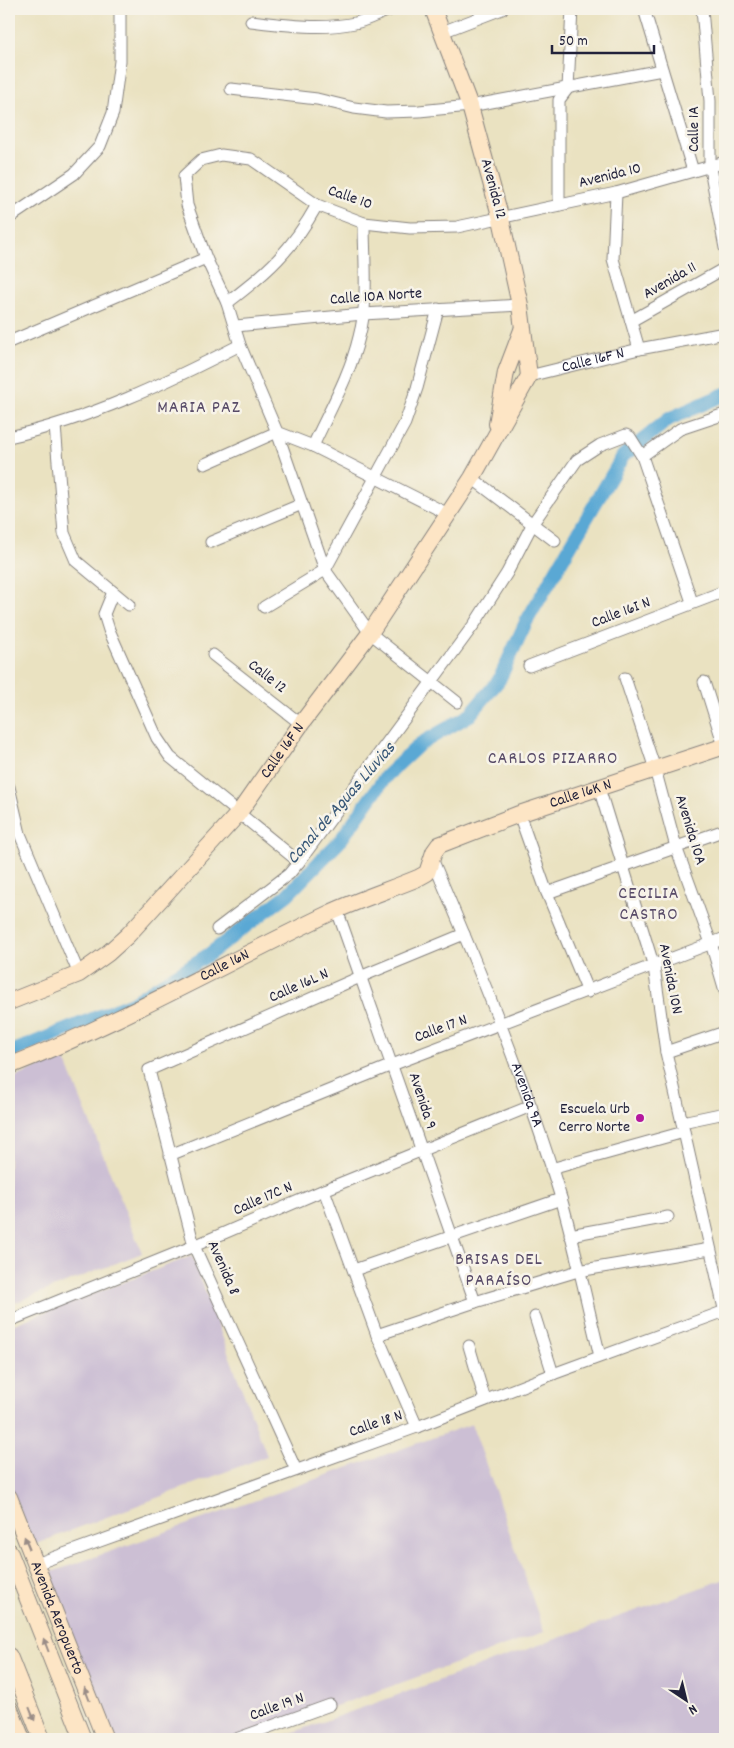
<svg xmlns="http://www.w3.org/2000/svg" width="734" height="1748" font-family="Dekko,sans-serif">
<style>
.industrial{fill:#ccbfd4}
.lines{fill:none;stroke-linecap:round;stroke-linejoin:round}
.canal{stroke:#5aa8d4;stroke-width:14}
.street-casing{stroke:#86827e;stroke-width:13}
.secondary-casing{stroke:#86827e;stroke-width:18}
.street{stroke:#fff;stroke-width:11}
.secondary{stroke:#fde5c5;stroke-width:16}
.oneway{fill:#9a8d87}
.poi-dot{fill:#b5179e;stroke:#f7f3e8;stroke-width:2}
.labels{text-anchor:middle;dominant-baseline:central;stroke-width:5;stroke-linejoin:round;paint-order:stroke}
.street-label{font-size:16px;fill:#22223b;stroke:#f7f3e8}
.poi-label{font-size:16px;fill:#22223b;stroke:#f7f3e8;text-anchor:end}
.neighbourhood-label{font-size:18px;letter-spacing:1px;fill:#584b68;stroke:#f7f3e8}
.water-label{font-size:18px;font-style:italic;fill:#385878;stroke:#f7f3e8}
</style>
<rect width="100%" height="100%" fill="#f7f3e8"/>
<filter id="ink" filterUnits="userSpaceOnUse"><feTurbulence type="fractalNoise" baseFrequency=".02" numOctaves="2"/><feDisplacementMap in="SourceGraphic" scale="10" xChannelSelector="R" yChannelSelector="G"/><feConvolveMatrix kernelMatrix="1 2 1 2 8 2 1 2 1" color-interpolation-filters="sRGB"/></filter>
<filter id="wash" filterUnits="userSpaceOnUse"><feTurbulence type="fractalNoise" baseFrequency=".0096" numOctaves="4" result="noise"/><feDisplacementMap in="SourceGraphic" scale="20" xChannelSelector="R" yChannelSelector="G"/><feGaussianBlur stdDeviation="1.12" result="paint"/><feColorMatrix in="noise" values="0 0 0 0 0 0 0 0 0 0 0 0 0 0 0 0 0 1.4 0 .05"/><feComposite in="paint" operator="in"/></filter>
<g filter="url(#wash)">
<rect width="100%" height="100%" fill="#eae2c1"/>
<g class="industrial">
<path d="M64,1057l78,196 -133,52v-225z"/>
<path d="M192,1256l75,200 -234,89 -24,-63v-156z"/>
<path d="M472,1424l72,208 -301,107h-132l-65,-165z"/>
<path d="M725,1579v160h-451z"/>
</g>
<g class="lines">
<path class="canal" d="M9,1053l123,-50 76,-48 79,-60 53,-54 46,-65 34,-32 50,-29 29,-35 27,-58 97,-166 46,-37 56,-25"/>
</g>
</g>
<g filter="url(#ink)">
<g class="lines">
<defs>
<g id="street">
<path d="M644,9l49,162"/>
<path d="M702,9l8,92v67l15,80"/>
<path d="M251,21c34,4 70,9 104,2 13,-3 25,-10 37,-14"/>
<path d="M442,32l60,-23"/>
<path d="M231,89l86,10 37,9 32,4 33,-1 51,-5 192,-36"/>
<path d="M616,193l-3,66 26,90"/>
<path d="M559,205v-105l9,-12 4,-79"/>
<path d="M9,218l65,-44 26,-28 13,-33 7,-52v-52"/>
<path d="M227,303c41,-31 65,-53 90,-98"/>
<path d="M631,321l94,-53"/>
<path d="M236,326l127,-12 157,-9"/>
<path d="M9,342l197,-84"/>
<path id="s1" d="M529,376l110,-27 86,-16"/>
<path d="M55,426l9,107 12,28 53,44"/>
<path d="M9,437c81,-18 157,-54 231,-92"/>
<path d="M313,446c16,-35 37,-71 46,-109 10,-36 5,-77 5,-114"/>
<path d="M642,456l38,-27 45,-15"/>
<path d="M205,464l72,-32 36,14 135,68"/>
<path d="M472,478l83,63"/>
<path d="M211,542l91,-38"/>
<path d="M113,592l-9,22 5,16 48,108 13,19 129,105"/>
<path d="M264,607l61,-37 80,-147 12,-35 21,-79"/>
<path d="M213,655l88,69"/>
<path d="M529,666l196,-75"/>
<path d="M625,678l30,91 21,78 35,96 14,48"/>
<path d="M704,682l21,67"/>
<path d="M457,702l-87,-69 -45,-63 -48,-138 -37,-87 -13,-42 -21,-45 -19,-53 -3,-29 17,-16 20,-5 30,4 66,46 47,18 46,5 47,-1 159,-34 109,-31"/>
<path d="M9,787l11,47 59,140"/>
<path d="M599,788l55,179 12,85 59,261"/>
<path d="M519,814l28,79 41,99"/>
<path id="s2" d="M433,861c47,110 93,221 128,337 15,52 26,106 39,158"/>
<path d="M547,893l178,-63"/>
<path d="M337,910l138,392"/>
<path d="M217,929l72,-55 10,-12 176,-239 32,-50 26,-50 44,-63 23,-15 26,-10 4,2 12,19 50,146"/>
<path d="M666,1052l59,-20"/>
<path d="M682,1122l43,-9"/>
<path d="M170,1155l222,-90 333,-127"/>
<path d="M551,1169l133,-37"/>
<path d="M324,1190l53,145 40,92"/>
<path d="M570,1235l98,-18"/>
<path d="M354,1270l207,-71"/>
<path d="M535,1317l18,57"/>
<path d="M9,1321l185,-75 130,-56 207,-84"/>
<path d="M377,1335l98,-33 103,-31 132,-22"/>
<path d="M469,1346l16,54"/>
<path d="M296,1470l-102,-224 -45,-176 211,-93 104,-43"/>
<path d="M36,1564l381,-137 136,-53 172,-63"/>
<path d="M236,1739l94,-34"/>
</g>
<g id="secondary">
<path d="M497,424l9,-52 16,-42"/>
<path id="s3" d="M9,1002l70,-28 28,-20 21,-19 110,-121 63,-90 69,-91 102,-155 57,-102 -9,-71 -19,-86 -31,-113 -37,-97"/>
<path id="s4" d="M9,1066c111,-43 214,-102 321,-153 28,-13 59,-23 88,-35l9,-5 7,-21 5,-7 80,-31 206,-68"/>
<path id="s5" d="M9,1497l96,242"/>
<path d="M9,1551l74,188"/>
<path d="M9,1656l33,83"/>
<path d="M9,1707l13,32"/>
</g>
</defs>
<use href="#street" class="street-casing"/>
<use href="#secondary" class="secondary-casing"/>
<use href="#street" class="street"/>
<use href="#secondary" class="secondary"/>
</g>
<defs><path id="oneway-solid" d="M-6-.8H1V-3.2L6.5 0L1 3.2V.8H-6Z" transform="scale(1.25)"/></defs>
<g class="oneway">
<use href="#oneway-solid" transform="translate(27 1543) rotate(-112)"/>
<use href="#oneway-solid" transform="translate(46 1645) rotate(-111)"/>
<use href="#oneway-solid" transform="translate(87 1694) rotate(-111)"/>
<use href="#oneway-solid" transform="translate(32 1714) rotate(68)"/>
</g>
</g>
<circle class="poi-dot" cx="640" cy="1118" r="5"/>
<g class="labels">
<g class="street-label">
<text transform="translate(694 129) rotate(-90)">Calle 1A</text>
<text transform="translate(610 176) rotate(-14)">Avenida 10</text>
<text transform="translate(493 189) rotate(75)">Avenida 12</text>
<text transform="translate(350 198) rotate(19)">Calle 10</text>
<text transform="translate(670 281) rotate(-30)">Avenida 11</text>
<text transform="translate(376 297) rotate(-4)">Calle 10A Norte</text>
<text stroke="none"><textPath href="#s1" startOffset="66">Calle 16F N</textPath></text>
<text transform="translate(621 613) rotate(-21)">Calle 16I N</text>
<text transform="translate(267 677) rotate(38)">Calle 12</text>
<text stroke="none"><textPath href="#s3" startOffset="379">Calle 16F N</textPath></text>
<text stroke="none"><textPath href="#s4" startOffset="642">Calle 16K N</textPath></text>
<text transform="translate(690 830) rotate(73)">Avenida 10A</text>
<text stroke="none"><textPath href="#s4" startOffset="238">Calle 16N</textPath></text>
<text transform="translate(670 979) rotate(79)">Avenida 10N</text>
<text transform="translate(299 986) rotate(-24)">Calle 16L N</text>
<text transform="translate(441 1029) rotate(-20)">Calle 17 N</text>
<text stroke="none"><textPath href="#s2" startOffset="252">Avenida 9A</textPath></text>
<text transform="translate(422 1101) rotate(72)">Avenida 9</text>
<text transform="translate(263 1199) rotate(-24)">Calle 17C N</text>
<text transform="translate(223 1268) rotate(66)">Avenida 8</text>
<text transform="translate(376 1424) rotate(-19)">Calle 18 N</text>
<text stroke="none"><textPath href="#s5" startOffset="130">Avenida Aeropuerto</textPath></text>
<text transform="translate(277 1707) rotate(-20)">Calle 19 N</text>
</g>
<g class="poi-label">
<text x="630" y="1109">Escuela Urb<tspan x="630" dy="18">Cerro Norte</tspan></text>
</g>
<g class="neighbourhood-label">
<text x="199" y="408">MARIA PAZ</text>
<text x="553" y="759">CARLOS PIZARRO</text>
<text x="649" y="894">CECILIA<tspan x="649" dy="21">CASTRO</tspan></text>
<text x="499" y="1260">BRISAS DEL<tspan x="499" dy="21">PARAÍSO</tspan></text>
</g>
<g class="water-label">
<text transform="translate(342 804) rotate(-49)">Canal de Aguas Lluvias</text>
</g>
</g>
<rect width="734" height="1748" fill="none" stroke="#f7f3e8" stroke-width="30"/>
<g transform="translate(686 1700) rotate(145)" stroke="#f7f3e8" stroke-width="4" paint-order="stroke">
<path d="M0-4L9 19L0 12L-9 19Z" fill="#22223b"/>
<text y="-8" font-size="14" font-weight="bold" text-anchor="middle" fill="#22223b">N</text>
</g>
<path d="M552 45v8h102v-8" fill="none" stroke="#22223b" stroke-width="2.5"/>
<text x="559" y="45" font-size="15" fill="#22223b" stroke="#f7f3e8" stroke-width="4" paint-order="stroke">50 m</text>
</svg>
